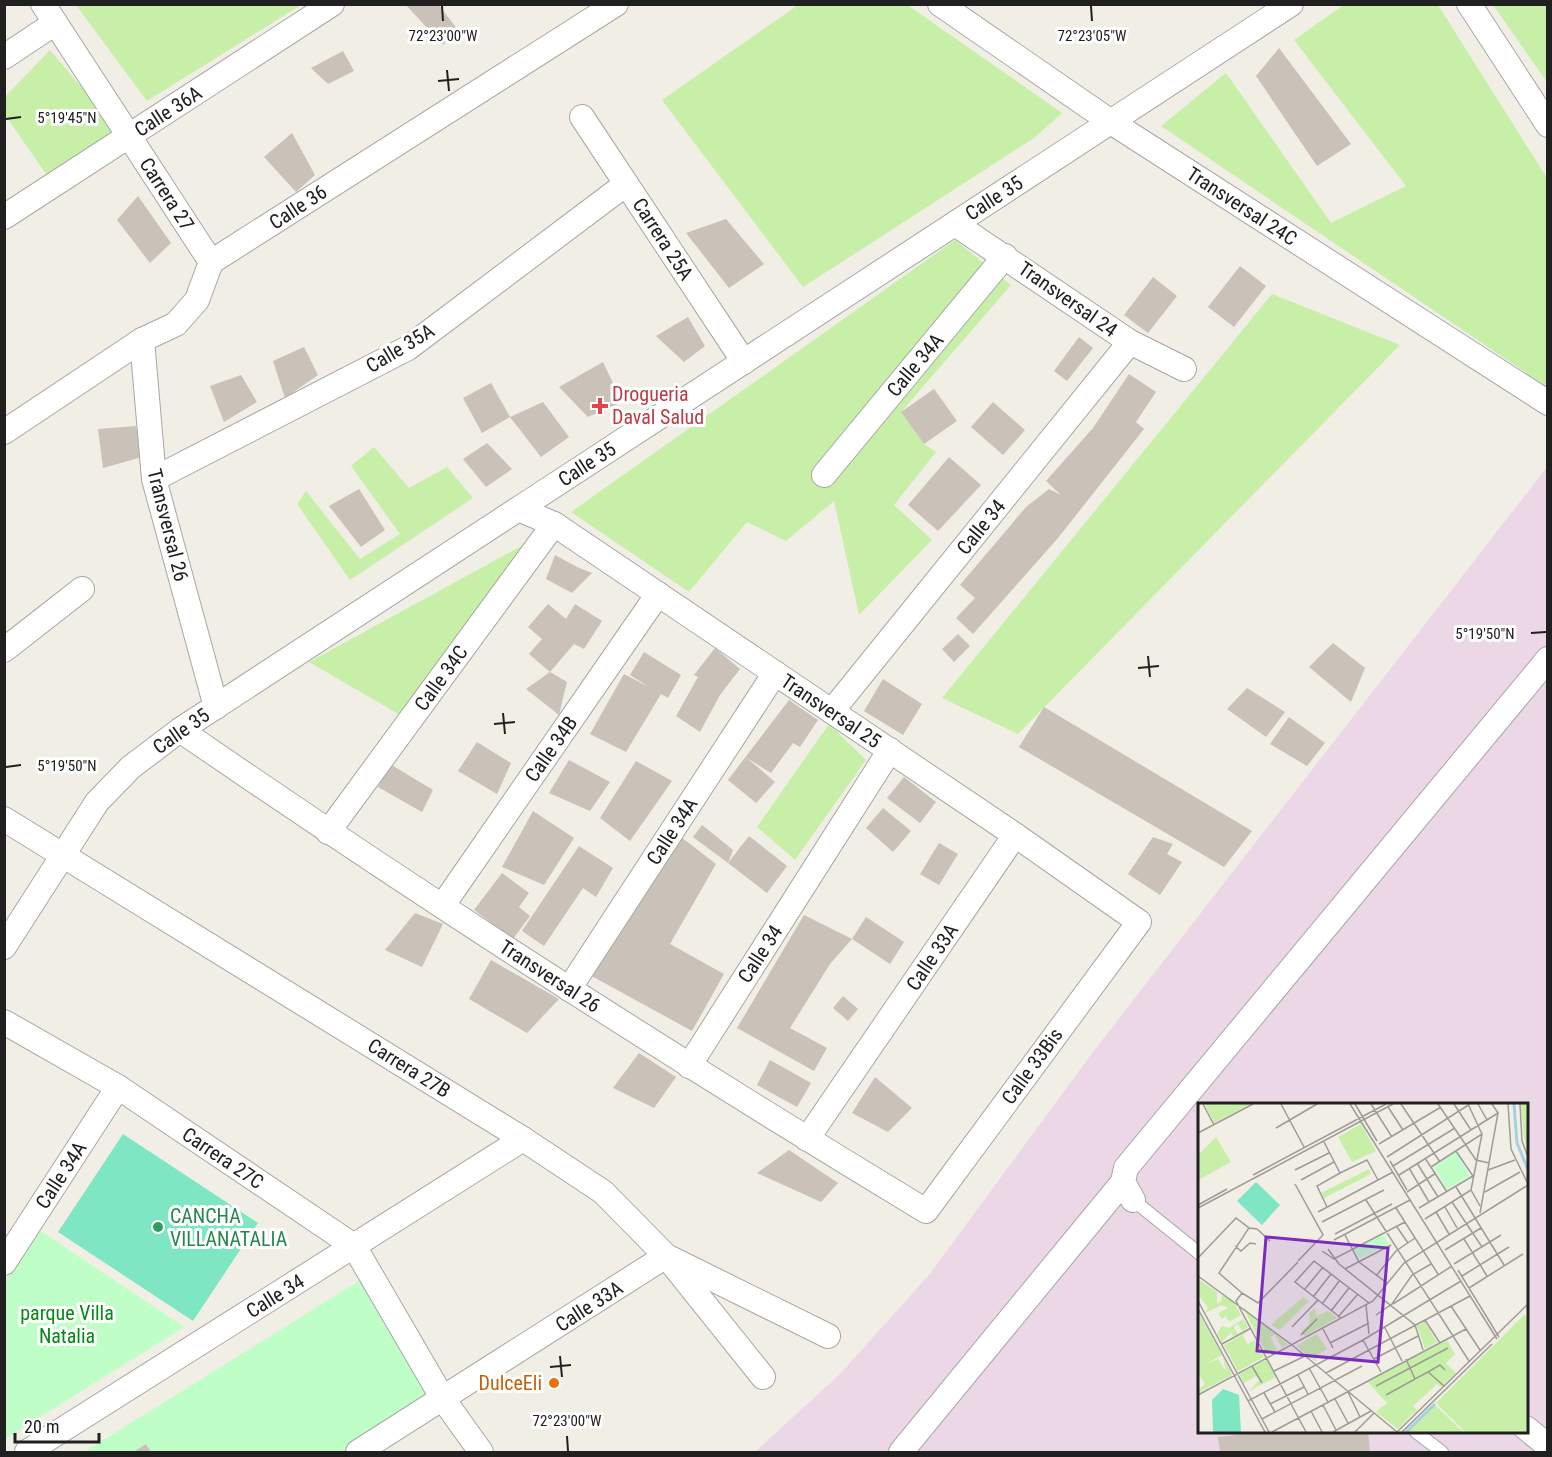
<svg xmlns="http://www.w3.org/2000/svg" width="1552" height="1457" font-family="'Roboto Condensed',sans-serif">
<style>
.industrial{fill:#ebd7e6;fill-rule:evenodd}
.grass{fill:#c8efa8}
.park{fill:#c0fec8}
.pitch{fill:#7ee6c2}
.building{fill:#cac1b8}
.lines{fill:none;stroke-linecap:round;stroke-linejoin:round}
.lane-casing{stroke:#a7a7a7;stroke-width:14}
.street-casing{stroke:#a7a7a7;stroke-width:26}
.lane{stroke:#fff;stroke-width:12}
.street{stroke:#fff;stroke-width:24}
.ticks{fill:none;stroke:#202020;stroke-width:2}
.health-dot{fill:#e0444e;stroke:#fff;stroke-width:2}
.leisure-dot{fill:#2e9e5b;stroke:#fff;stroke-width:2}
.food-dot{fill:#e8710a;stroke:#fff;stroke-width:2}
.labels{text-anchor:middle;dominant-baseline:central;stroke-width:6;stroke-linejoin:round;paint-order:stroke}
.street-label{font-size:20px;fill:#202020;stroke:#fff}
.health-label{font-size:20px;fill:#be3a42;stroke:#fff;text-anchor:start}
.leisure-label{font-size:20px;fill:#27864d;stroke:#fff;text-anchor:start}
.park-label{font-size:20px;fill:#038914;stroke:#fff}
.food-label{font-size:20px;fill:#c56008;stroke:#fff;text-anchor:end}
.inset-river{fill:none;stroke:#a3d1e2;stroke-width:3}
.inset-road{fill:none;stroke:#9d9c97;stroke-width:1.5}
.view{fill:#7b2cbf;fill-opacity:0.15;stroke:#7b2cbf;stroke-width:3}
.inset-edge{fill:none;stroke:#202020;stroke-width:3}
.ticks-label{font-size:15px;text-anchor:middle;fill:#202020;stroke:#fff;stroke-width:6;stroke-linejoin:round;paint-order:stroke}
</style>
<rect width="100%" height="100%" fill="#f1eee6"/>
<path class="industrial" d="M1547,467v985h-792l85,-78 89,-99 164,-223zM1200,1104h326v328h-326z"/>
<g class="grass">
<path d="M906,4l156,109 -28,25 -231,149 -141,-187 136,-95z"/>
<path d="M1345,4l93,1 109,173v209l-386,-261 65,-53 105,150 75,-37 -112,-146z"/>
<path d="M76,5h225l-154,96z"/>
<path d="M1493,5h54v77z"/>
<path d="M50,50l69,82 -68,49 -46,-66 -1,-17z"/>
<path d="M955,240l56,45 -110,127 23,32 12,8 -42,53 38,35 -73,75 -25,-114 -48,40 -39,-19 -58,70 -118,-80z"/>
<path d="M1272,294l128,51 -382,389 -76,-36z"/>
<path d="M374,447l35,41 38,-21 26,31 -123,82 -53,-76 9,-13 54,68 40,-25 -49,-68z"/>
<path d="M536,538l-136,177 -91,-53z"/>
<path d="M829,724l37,36 -71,100 -38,-33z"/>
</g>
<g class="park">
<path d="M38,1229l146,98 -179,112 -1,-155z"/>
<path d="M365,1277l77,117 -86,58h-272z"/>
</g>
<path class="pitch" d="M123,1134l135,89 -65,98 -135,-89z"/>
<g class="building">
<path d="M405,4h33l20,26 -15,15z"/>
<path d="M1279,48l72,96 -34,22 -61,-90z"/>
<path d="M343,51l11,20 -26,13 -17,-16z"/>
<path d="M292,133l23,42 -19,17 -32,-35z"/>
<path d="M138,196l33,47 -21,20 -33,-43z"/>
<path d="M726,219l38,45 -35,24 -43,-55z"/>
<path d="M1240,266l26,20 -32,41 -26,-20z"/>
<path d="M1153,277l24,19 -29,37 -24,-18z"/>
<path d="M688,317l17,29 -21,16 -28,-26z"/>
<path d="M1079,337l14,11 -26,33 -13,-10z"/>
<path d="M304,347l14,28 -33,23 -12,-37z"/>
<path d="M603,362l19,40 -34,15 -29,-30z"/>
<path d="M1129,374l27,18 -20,30 8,7 -86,109 -85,96 -17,-16 19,-20 -15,-13 66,-78 23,-18 12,6 -15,-14 47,-53z"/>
<path d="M241,375l16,27 -33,20 -14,-36z"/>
<path d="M491,383l19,34 -28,16 -19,-35z"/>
<path d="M934,389l23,32 -33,23 -23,-32z"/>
<path d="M543,402l26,35 -28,20 -31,-40z"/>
<path d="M993,402l32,28 -22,25 -32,-28z"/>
<path d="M136,426l6,31 -39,11 -5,-39z"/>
<path d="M487,443l25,26 -26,18 -23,-28z"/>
<path d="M949,457l32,28 -43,46 -30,-26z"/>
<path d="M359,489l26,41 -24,17 -32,-41z"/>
<path d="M555,555l22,12 15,6 -20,20 -26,-14z"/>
<path d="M548,604l18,15 9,-15 27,17 -18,28 -10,-5 -24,28 -21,-18 13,-15 -14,-12z"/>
<path d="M958,634l12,12 -16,16 -12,-13z"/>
<path d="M1333,643l32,25 -14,34 -42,-35z"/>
<path d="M715,648l25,21 -20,26 -20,37 -24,-16 22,-39 -4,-2z"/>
<path d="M644,652l37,23 -13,23 -7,-4 -35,58 -36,-18 34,-60 25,13 -19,-12z"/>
<path d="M550,672l17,10 -8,33 -33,-26z"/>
<path d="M883,679l39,25 -19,31 -39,-24z"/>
<path d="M1247,688l38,24 -19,25 -39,-28z"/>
<path d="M789,700l29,20 -18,27 -7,-4 -22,30 -24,-15 28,24 -19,21 -28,-23z"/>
<path d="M1044,707l208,124 -28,36 -205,-120z"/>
<path d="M1289,717l36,26 -18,23 -37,-22z"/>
<path d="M477,742l34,21 -14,31 -39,-23z"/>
<path d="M569,760l41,22 -20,29 -41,-18z"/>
<path d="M636,761l36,20 -42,60 -30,-23z"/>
<path d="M390,764l43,26 -11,22 -44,-25z"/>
<path d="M904,777l32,25 -16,21 -33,-25z"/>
<path d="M883,808l28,23 -18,21 -27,-24z"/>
<path d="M533,811l41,27 -30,47 -42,-18z"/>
<path d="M702,825l31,25 -5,13 -35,-26z"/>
<path d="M749,836l38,30 -20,27 -39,-30z"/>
<path d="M681,837l35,27 -46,80 54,30 -32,57 -104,-57z"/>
<path d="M1153,837l20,7 -6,10 15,8 -22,33 -32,-21z"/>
<path d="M939,843l19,11 -19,31 -19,-11z"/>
<path d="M579,846l34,22 -17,29 -13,-9 -39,58 -22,-15z"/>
<path d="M502,873l27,20 -10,14 11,9 -17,23 -39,-29z"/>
<path d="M415,913l28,11 -21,43 -37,-17z"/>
<path d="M804,915l48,24 -22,25 -40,64 37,20 -13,23 -77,-43z"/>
<path d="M866,917l38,25 -14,22 -38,-25z"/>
<path d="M491,960l68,39 -32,34 -58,-34z"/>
<path d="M843,996l15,13 -10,12 -15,-13z"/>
<path d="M639,1053l37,24 -22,31 -41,-20z"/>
<path d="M770,1060l41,23 -14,24 -40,-22z"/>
<path d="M875,1077l37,31 -24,24 -36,-19z"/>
<path d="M789,1150l49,33 -17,19 -64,-29z"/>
<path d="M1263,1432h105l2,20h-150l-2,-15z"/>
<path d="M146,1444l5,8h-18z"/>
</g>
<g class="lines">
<defs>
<g id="lane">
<path d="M1133,1200l67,54"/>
<path d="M1416,1432l26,20"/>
</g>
<g id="street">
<path d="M43,4l168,258"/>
<path d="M940,4l171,118 437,281"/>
<path d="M1469,4l79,121"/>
<path d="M4,57l51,-34"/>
<path d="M582,117l162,245"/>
<path d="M4,217l328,-213"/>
<path d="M955,224l175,118 54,27"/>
<path d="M142,340l12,139 62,228"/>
<path d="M4,432l138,-92 34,-16 21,-24 14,-38 405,-258"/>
<path d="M824,475l181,-219"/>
<path d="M154,479l254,-131 218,-164"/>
<path d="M4,650l78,-61"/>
<path d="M832,711l298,-369"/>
<path d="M180,730c244,168 493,328 746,481l213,-289 -124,-87 -461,-311 -36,-15"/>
<path d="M4,819l519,320 80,53 63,64 97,121"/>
<path d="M328,832l226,-308"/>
<path d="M443,905l215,-311"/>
<path d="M4,947l93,-145 34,-35 49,-37 1111,-726"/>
<path d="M569,989l206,-316"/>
<path d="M4,1022l114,65 236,159 89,153 38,53"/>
<path d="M689,1066l201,-316"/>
<path d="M807,1139l208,-304"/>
<path d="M1133,1200l-10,-18 3,-14 422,-509"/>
<path d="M4,1263l114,-176"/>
<path d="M1526,1428l22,18"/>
<path d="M27,1452l496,-313"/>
<path d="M358,1452l308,-196 162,80"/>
<path d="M901,1452l222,-270"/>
</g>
</defs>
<use href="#lane" class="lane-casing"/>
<use href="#street" class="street-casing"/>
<use href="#lane" class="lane"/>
<use href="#street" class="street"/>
</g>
<path class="ticks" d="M442,6l1,15M1091,6l1,15M447,70l2,21M438,81l21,-2M6,119l15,-2M1531,633l15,-1M1148,656l2,21M1138,668l21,-2M503,713l2,21M494,724l21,-2M6,767l15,-2M560,1356l2,21M550,1367l21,-2M567,1436l1,15"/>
<path class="health-dot" d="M597 397h6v6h6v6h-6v6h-6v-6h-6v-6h6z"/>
<circle class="leisure-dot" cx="158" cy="1227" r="6"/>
<circle class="food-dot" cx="554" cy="1383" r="6"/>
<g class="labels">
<g class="street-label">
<text transform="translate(168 111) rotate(-33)">Calle 36A</text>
<text transform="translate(167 194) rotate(57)">Carrera 27</text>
<text transform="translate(994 198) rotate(-33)">Calle 35</text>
<text transform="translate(1242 206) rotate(33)">Transversal 24C</text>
<text transform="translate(298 207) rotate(-33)">Calle 36</text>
<text transform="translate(663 239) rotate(57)">Carrera 25A</text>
<text transform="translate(1068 299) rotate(35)">Transversal 24</text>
<text transform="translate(400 348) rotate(-31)">Calle 35A</text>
<text transform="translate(915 365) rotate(-50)">Calle 34A</text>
<text transform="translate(587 464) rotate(-33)">Calle 35</text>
<text transform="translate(168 525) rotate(76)">Transversal 26</text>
<text transform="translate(981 527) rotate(-51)">Calle 34</text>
<text transform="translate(441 678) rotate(-54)">Calle 34C</text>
<text transform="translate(831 711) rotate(34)">Transversal 25</text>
<text transform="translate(181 731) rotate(-35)">Calle 35</text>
<text transform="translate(551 749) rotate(-55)">Calle 34B</text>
<text transform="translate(672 831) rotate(-57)">Calle 34A</text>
<text transform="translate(760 954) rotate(-57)">Calle 34</text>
<text transform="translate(932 957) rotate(-56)">Calle 33A</text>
<text transform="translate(550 976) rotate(33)">Transversal 26</text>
<text transform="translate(1032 1066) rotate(-54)">Calle 33Bis</text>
<text transform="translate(409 1068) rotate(32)">Carrera 27B</text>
<text transform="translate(223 1158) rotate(34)">Carrera 27C</text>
<text transform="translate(61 1175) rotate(-57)">Calle 34A</text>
<text transform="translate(275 1296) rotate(-32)">Calle 34</text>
<text transform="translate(589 1306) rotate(-33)">Calle 33A</text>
</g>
<g class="health-label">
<text x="612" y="394">Drogueria<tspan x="612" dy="23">Daval Salud</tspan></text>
</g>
<g class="leisure-label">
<text x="170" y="1216">CANCHA<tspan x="170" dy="23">VILLANATALIA</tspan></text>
</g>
<g class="park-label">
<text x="67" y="1313">parque Villa<tspan x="67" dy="23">Natalia</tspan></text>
</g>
<g class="food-label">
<text x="542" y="1383">DulceEli</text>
</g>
</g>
<g transform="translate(1198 1103)">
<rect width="330" height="330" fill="#f1eee6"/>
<path d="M7,1h45l-36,19zM323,1h7v50l-4,-17zM163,21l15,27 -24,11 -14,-25zM18,34l15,25 -33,18v-25zM171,66l2,5 -47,24 -3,-5zM0,176l19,13v11l4,-1 1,-7 10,5 9,15 -12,7 -3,-6 -4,3 -4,-6 10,-5 -6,-3 -17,8 3,-5 -10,-14zM105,194l6,4 -29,29 -9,-5zM45,204l45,37 -6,4 -7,-13 -5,2 7,13 -10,5zM117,205l1,8 12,-5 9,7 -32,18 -4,-4 9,-9 -1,-10zM0,209l24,43 -18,10 14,-6 8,12 -3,-14 9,18 -34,18v-13l1,9 6,-5 -7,-11zM326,212l4,3v114h-63l-29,-29zM45,216l5,8 -6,4 -4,-7 -4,3 4,7 -5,2 -2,-3 -9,9 -5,-9 5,-7 7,2zM227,219l12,20 -12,7 -8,-23zM52,227l-7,5 4,9 8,-4 9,17 -26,14 -14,-26zM119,231l10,15 -12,7 2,7 -21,-17zM249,237l8,14 -9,9 10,10 -15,14 -4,-3 -24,22 4,4 -4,4 -5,-5 4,5 -14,15 -22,-17 11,-9 -20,-22zM69,256l9,18 -27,14 10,-11 -3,-4 -12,7 -5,-9zM237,302l28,27h-56z" fill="#c8efa8"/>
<path d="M258,49l14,24 -23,13 -13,-22zM184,130l7,11 -31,15 -5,-9z" fill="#c0fec8"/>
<path d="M58,79l24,23 -18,20 -25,-24zM25,286l16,6 2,37h-28l-1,-32z" fill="#7ee6c2"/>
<path class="inset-river" d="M316,1l3,39 11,27M208,329l29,-28"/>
<path class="inset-road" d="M5,1l11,21M83,1l23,43M152,1l147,235M157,1l22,37M173,1l21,33M203,1l39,58M240,1l38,56 13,3M256,1l17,26M270,1l14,30 -11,56M280,1l9,16M310,1l3,45 17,35M322,1l2,37 6,16M190,4l15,23M78,25l41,-24M0,30l55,-29M126,39l16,31M181,41l62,-37M189,54l83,-53M227,55l22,34M192,58l17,29M219,60l21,34M195,63l62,-38M233,64l51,-33M211,65l20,34M97,67l34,-17M290,67l27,-10M55,72l133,-71M201,72l99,-62M103,77l33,-18M97,81l28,51 -25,26M258,84l48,78M273,87l9,16M209,89l29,-19M287,89l35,-20M168,97l103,161M254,99l30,45M0,102l29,-16M129,104l-10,-21 23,-13 27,-13 11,20M247,104l12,21M0,105l195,-104M198,105l42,66M221,105l54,-32 -17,-25M120,109l75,-40M238,109l13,22M282,110l18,-100 -6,-9M227,116l46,-29M124,119l62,-32M199,124l11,16M51,125l8,1 13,12M137,131l57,-30M147,132l14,27 28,21M266,136l23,37M136,137l76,-40M37,143l6,5 9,-8 6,1M130,146l11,15 76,61 8,25M247,147l36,-22M124,148l12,8 71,-37M0,155l38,-40 13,10 -30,45 23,20 -6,8 70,131M256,161l47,-29M147,166l46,-24M260,167l41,67M0,173l94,69 105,87M178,173l20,-25 19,-13M264,173l47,-29M271,185l54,-34M107,186l18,-22M44,190l16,10 40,-41M115,194l18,-23M0,198l71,131M124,201l18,-24M195,201l59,-38M168,202l3,29M253,203l29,44M0,206l67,123M133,208l18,-23M178,212l16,-11 20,-29 19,-11M140,214l20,-23M143,215l-46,-36 19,-21 55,42M227,217l15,23M186,223l18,35M94,224l26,-27M125,226l10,19M103,232l16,-16M165,237l18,32M132,240l39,-20M24,241l29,-16M176,256l44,-23M208,256l9,20 13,-7 16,14M54,263l10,17M111,265l19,34M76,268l31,-15M230,269l12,-7 5,5M128,270l144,-77M100,272l10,19M178,283l72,-38M150,289l12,25M66,290l11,19M0,292l175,-94 31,-38 124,-78M188,292l29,-16M137,296l13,24M50,298l115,-61 98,-59M72,301l34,-17M125,302l13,25M113,308l11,21M64,316l100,-53M74,329l194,-103M135,329l38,-21M157,329l19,-19M199,329l131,-128M204,329l90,-88"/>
<path class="view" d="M68,134l122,11 -10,114 -121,-11z"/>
<rect width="330" height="330" class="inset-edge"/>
</g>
<g class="ticks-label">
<text x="443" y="41">72°23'00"W</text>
<text x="1092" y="41">72°23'05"W</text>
<text x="67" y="123">5°19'45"N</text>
<text x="1485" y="639">5°19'50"N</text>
<text x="67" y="771">5°19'50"N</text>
<text x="567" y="1426">72°23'00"W</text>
</g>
<rect width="1552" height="1457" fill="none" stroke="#202020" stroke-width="12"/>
<path d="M15 1433v9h84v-9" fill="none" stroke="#202020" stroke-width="3"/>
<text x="24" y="1433" font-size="18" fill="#202020" stroke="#ffffff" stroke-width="4.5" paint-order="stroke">20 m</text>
</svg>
